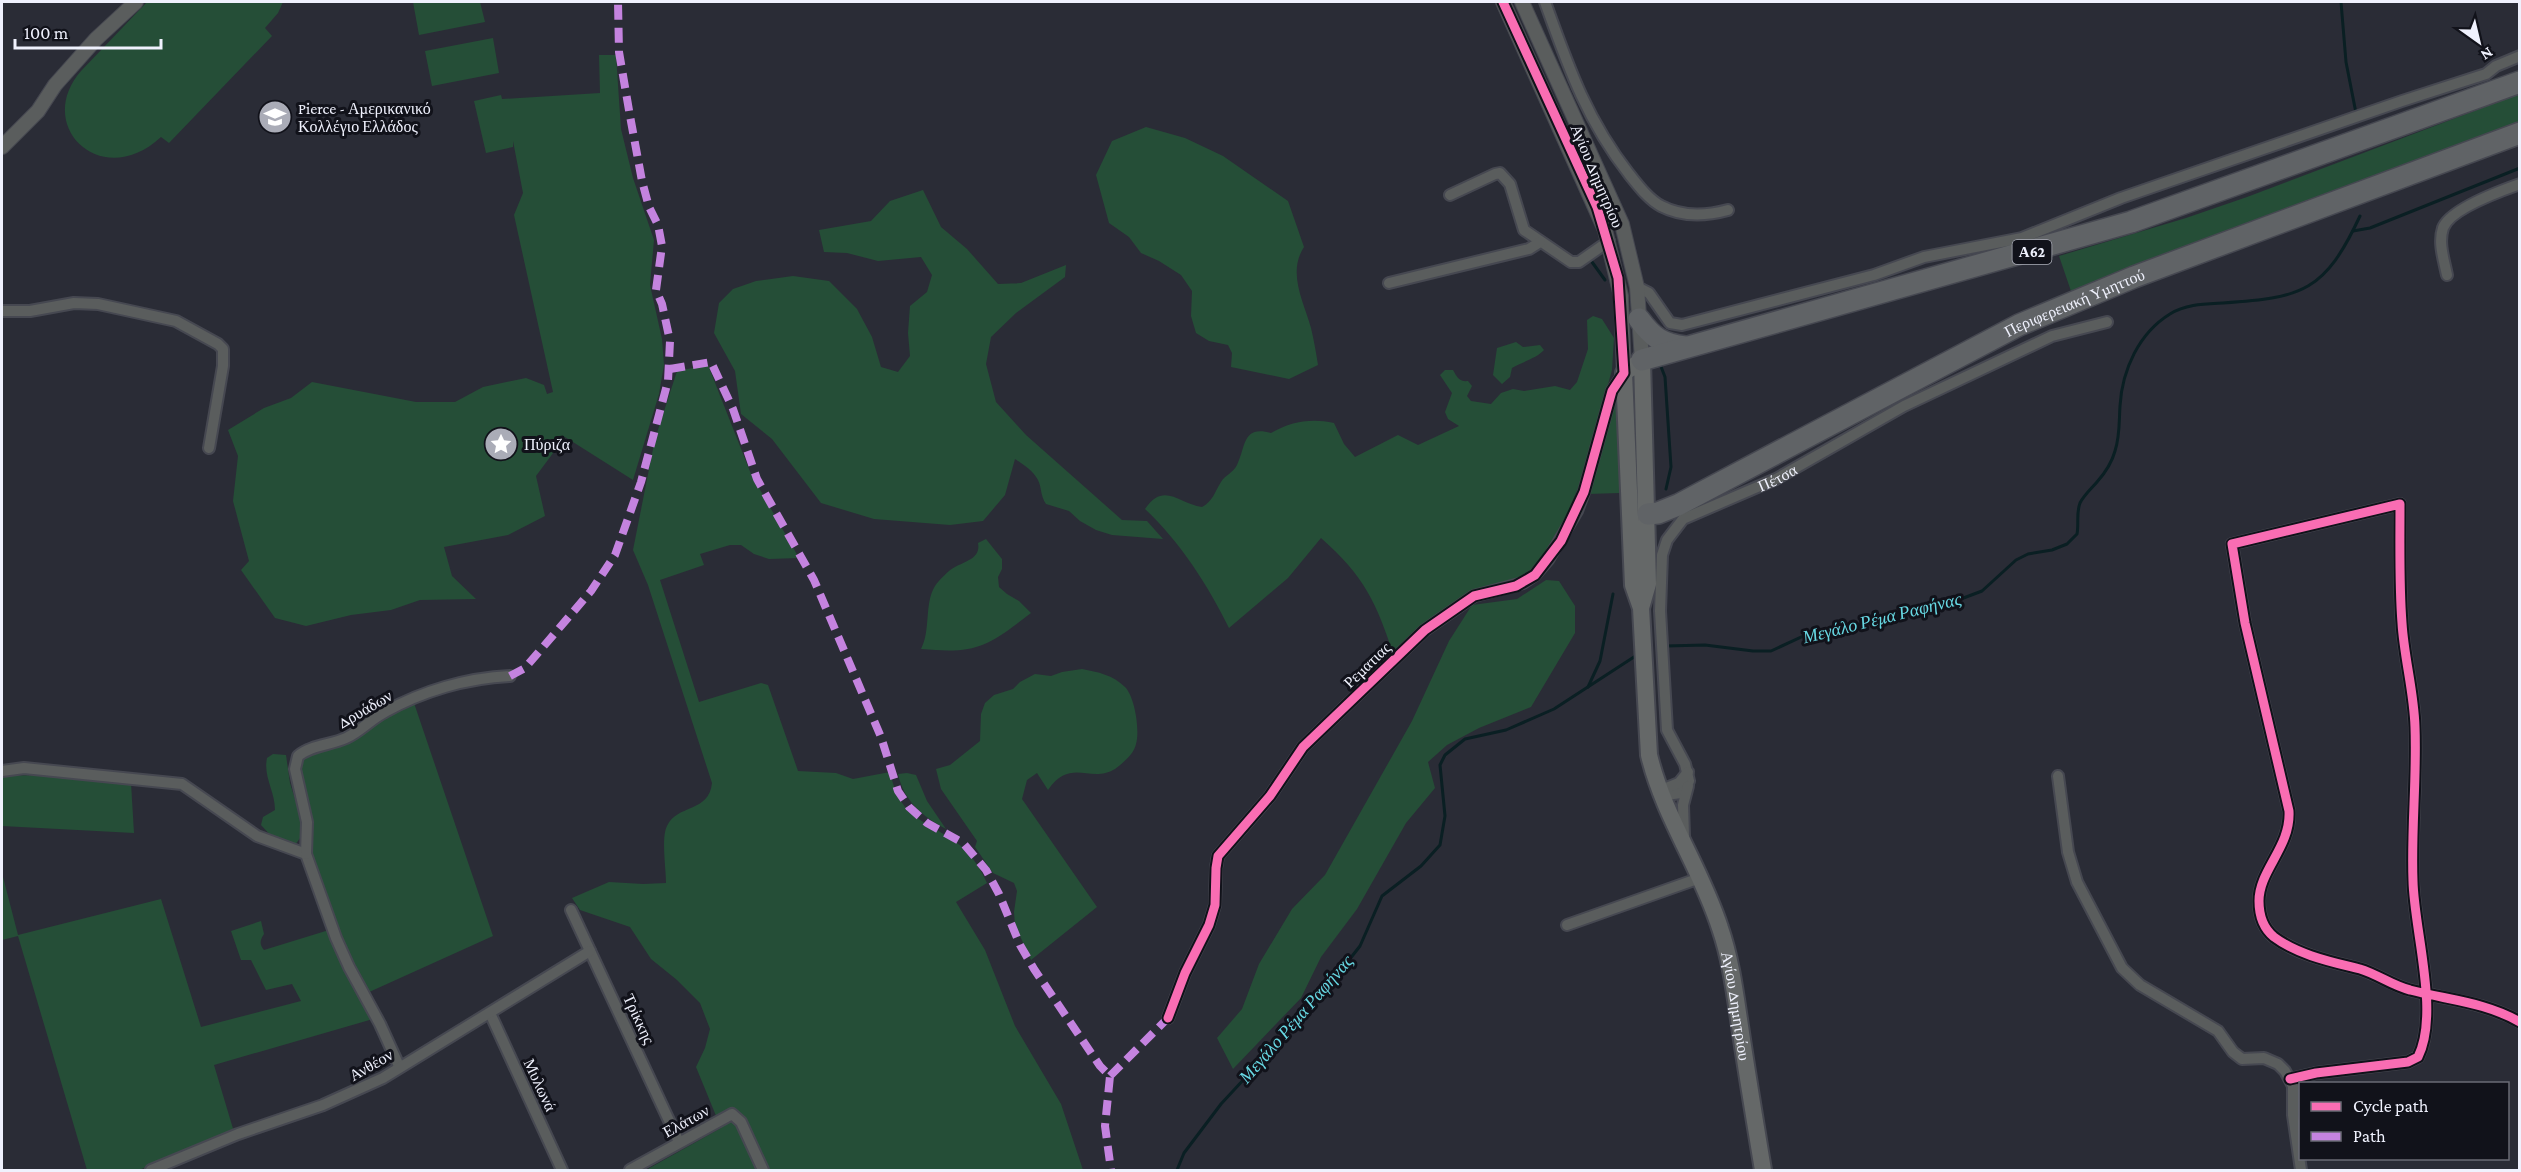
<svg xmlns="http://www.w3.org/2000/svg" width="2521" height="1172" font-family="'Crimson Pro',serif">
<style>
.green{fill:#254e37}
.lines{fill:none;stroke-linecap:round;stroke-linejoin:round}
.stream{stroke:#0a1f23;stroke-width:3}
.minor-casing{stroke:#464851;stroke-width:14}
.tertiary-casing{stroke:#464851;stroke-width:16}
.secondary-casing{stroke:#464851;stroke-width:20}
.motorway-casing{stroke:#464851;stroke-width:24}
.minor{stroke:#5a5d5d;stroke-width:10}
.tertiary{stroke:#5a5d5d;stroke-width:14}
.secondary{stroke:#656868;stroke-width:16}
.motorway{stroke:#606366;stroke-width:21}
.quiet{stroke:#c483df;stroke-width:8;stroke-dasharray:15 8;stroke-linecap:butt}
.cycleway-casing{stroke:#11121a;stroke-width:13}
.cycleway{stroke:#f96db3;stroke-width:9}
.labels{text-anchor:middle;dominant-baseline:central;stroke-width:6;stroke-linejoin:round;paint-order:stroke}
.shield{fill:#11121a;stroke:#acaeb9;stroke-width:1.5}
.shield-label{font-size:15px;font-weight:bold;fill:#eff1fd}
.poi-label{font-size:16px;fill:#eff1fd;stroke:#11121a;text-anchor:start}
.street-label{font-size:16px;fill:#eff1fd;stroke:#11121a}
.water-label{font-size:18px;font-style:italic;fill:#67d8e3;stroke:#11121a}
</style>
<rect width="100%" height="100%" fill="#2a2c36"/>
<g class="green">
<path d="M147,2h136l-5,11 -13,15 7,8 -103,107 -8,-6c-59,55 -128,-11 -80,-66z"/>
<path d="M413,2h67l5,20 -66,13z"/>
<path d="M493,38l6,35 -67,13 -7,-35z"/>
<path d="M599,55h17l5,74 12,49 21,62 -4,45 12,54 2,26 -5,29 -26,86 -68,-43 -29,39 9,40 -37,19 -64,12 8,29 24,23 -56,1 -29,10 -40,5 -45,11 -31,-8 -34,-48 8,-9 -16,-60 5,-45 -10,-26 36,-22 27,-10 21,-16 104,20h39l28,-15 43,-9 18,7 3,9 6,-2 -39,-177 9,-22 -10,-52v6l-27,6 -12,-52 27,-6 1,4 98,-6z"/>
<path d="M2519,94v30l-447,170 -13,-38 127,-38 61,-21z"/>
<path d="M1146,127l39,11 38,18 65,45 16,46c-17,26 0,55 7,81 3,12 5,25 7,37l-29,14 -58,-12 1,-14 -4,-8 -19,-4 -13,-8 -5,-17 1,-25 -11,-16 -22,-14 -18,-8 -12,-16 -20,-14 -13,-48 16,-34z"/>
<path d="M923,190l18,37 26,22 31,35 23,-1 45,-18 -1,12 -49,36 -25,24 -5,27 10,38 30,33 96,85 25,1 16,18 -51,-4 -16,-5 -16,-9 -11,-10 -23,-7c-6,-9 -4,-16 -8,-24 -5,-10 -14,-15 -23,-21l-10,36 -22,26 -33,4 -76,-6 -53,-16 -49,-64 -31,-25 -6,-43 -21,-38 5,-30 14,-14 23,-8 37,-5 36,5 28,28 15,28 9,30 17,5 12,-16 -2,-23 2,-27 17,-14 5,-17 -11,-18 -43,4 -31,-8 -23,-1 -5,-22 52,-9 19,-20z"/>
<path d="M1593,316l9,3 12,19 -2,32 -30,108 -19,47 -28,42 -12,10 -11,6 -34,7 -84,66c-18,-54 -29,-79 -73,-118l-33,40 -59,50c-21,-43 -49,-86 -84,-119 19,-28 34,-5 57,-2 11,-6 12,-14 19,-25 4,-7 12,-9 16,-17 9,-18 5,-40 34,-32 20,-12 41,-15 63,-10l10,21 11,13 43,-22 20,10 41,-19 -11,-7 -3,-7 7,-19 -12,-18 5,-5h8c4,7 6,12 15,11l4,5 -5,10 4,5 20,3 10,-11 12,-4 11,2 31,-5 15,4 7,-8 11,-33 -1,-29z"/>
<path d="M1516,342l7,5 17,-2 4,5c-7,8 -22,12 -32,18l-2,9 -8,7 -9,-9 4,-27z"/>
<path d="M708,365l43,109 48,84 -30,1 -15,-5 -13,-9h-11l-30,9 4,11 -44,15 39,122 62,-19 7,2 30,86 38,2 17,6 37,-7c11,50 37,47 71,74 11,9 20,24 26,37l-31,19 29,48 30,76 46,78 22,66h-437l75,-42 -25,-61 9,-19 5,-19 -10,-26 -23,-23 -26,-21 -21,-32 -50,-17 -8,-12 37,-16 34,2 23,-1c0,-15 -5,-45 1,-57 10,-22 42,-13 45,-43l-64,-198 -15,-35 22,-111 22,-68z"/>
<path d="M1617,392l3,101 -33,1 14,-57z"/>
<path d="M986,539l16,20v10l-4,8 1,10 8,7 12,7 12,12c-44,34 -54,41 -110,36 10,-19 3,-45 14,-63 3,-5 15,-17 20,-19 11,-6 26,-9 23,-24z"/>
<path d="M1546,580l13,1 16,25v27l-44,74 -52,21 -32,17 -19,17 7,26 -29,35 -49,86 -36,48 -20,41 -68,71 -16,-31 25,-29 17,-45 33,-55 33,-34 87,-154 37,-80 23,-36 45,-6z"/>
<path d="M1082,669c16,3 31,6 43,18 10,10 15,44 11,57 -2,10 -13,19 -21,25 -25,15 -44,-12 -67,21l-11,-17 -10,7 -5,19 75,108 -66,53 -16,-35 -1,-13 3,-21 -3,-8 -21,-10 -18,-26 2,-6 -36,-52 -5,-20 14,-4 30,-24 1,-27 4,-11 9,-8 19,-6 7,-7 15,-8 16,2 11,-4z"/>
<path d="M414,703l79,233 -126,57 -16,-29 -41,-111 -12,-82 4,-14 42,-12 55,-36z"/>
<path d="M273,754l13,1 4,28 12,38 1,13 -8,11 -21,-6 -13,-14 2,-8 12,-7c0,-19 -12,-33 -8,-52z"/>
<path d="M907,773l9,2 11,26 19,28c-24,-13 -42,-28 -48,-55z"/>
<path d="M36,775l95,8 3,50 -132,-7v-50z"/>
<path d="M2,873l16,62 143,-36 40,128 100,-26 -9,-17 -26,6 -15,-30h-10l-10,-29 30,-10 3,13c-4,6 -5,10 0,16l65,-20 24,57 20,32 -159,46 20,67 -95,38h-52l-69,-234 -16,4z"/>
</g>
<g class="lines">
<g class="stream">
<path d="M2341,2l5,60 10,51"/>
<path d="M2353,231l17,-3 150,-60"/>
<path d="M1592,262l13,18"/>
<path d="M1660,364l5,13 6,90 -5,22"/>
<path d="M1666,646l39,-1 48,6h18l41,-19 53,-8 80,-19 37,-14 34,-31 12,-6 24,-4 15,-6 10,-10c2,-10 -1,-21 3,-31 4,-8 12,-15 17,-21 8,-9 15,-20 18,-31 5,-15 4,-30 5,-45 2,-36 19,-73 50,-92 16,-10 35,-10 53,-11 80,-5 102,-12 137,-87"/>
<path d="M1588,687l12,-26 13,-67"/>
<path d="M1177,1170l7,-17 37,-49 99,-107 40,-51 22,-50 39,-30 19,-21 5,-29 -5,-51 5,-10 20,-16 41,-9 48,-21 83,-54"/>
</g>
<defs>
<g id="minor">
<path d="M1545,2c23,64 41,117 84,172 9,11 19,25 32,32 21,11 45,10 67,4"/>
<path d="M1450,195l45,-21 5,-1 10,11 14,46 47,32h8l30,-21"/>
<path d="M2447,275c-3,-15 -9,-32 -4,-47 7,-19 57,-37 77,-44"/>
<path d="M1389,283l140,-34 11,-7"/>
<path d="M1637,287l12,6 21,30 12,2 192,-50 50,-18 98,-19 99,-40 281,-97 84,-27 10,-8 24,-10"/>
<path d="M2,311h28l44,-8 24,1 78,17 42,23 5,5v17l-14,82"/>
<path d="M2,771l22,-3 158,16 75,52 49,18 30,84 13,29 31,57 19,42"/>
<path d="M2058,776l10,76 9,30 45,86 18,17 78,46 15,21 9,7 22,-1 14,6 7,7 8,15v29l8,55"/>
<path id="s1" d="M1659,791l7,4 15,-2 8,-12 -4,-17 -18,-34 -7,-119 2,-56 5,-15 16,-21 93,-40 128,-73 148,-70 55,-14"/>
<path d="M1659,791l20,-8 9,-11"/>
<path d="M1684,836l-1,-31 5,-19"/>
<path d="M306,854l1,-32 -12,-53 3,-13c13,-11 33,-11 48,-18 14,-6 25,-19 39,-26 37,-21 82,-34 125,-36"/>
<path d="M571,910l108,232"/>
<path d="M1567,925l133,-47"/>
<path d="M490,1013l72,157"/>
<path d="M1168,1018l17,-45 24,-48 6,-20 1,-37 2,-12 52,-60 33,-49 122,-117 49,-34 49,-13 12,-8 13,-15 29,-49 7,-19 28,-101 12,-18"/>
<path d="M2290,1079l26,-6 92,-11 10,-5c22,-44 -4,-127 -5,-176 -2,-51 4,-103 2,-154 -1,-35 -11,-70 -13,-104 -3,-39 -2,-79 -2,-119l-168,40 13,79 44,188c2,36 -30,59 -30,90 0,14 4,27 15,36 24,18 58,25 86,32 17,5 33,17 50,21 38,10 75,12 110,32"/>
<path d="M151,1170l87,-36 85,-29 60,-27 207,-127"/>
<path d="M630,1170l102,-56 9,8 22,48"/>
</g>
<g id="tertiary">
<path d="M1503,2l102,228 16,66 3,77"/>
<path d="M1522,2l100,222 15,63 5,73"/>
<path d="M2,147l36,-36 17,-26 41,-46 40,-37"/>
</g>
<g id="secondary">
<path id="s2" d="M1641,608l-8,-23 -9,-212 18,-13 6,224 -7,24 8,147c15,62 52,113 71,173 11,32 15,65 20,98 7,48 15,96 23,144"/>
</g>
<g id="motorway">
<path d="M1639,319c14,19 23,25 46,28"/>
<path d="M1642,360l489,-138 389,-140"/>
<path id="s3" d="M1648,514l10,-1 20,-8 341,-180 115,-48 386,-144"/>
</g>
</defs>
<use href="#minor" class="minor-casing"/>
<use href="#tertiary" class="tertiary-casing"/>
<use href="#secondary" class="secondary-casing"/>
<use href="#motorway" class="motorway-casing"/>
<use href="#minor" class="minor"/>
<use href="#tertiary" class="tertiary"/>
<use href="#secondary" class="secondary"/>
<use href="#motorway" class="motorway"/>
<g class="quiet">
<path d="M670,369l41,-7 22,47 24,70 57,101 67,157 17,54 11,16 18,16 36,20 23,27 13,24 21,51 14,24 66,97 10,10 -5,50 6,44"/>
<path d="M510,676l15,-8 66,-77 24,-36 26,-73 27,-101 2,-40 -8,-37 -6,-14 6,-44 -4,-21 -9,-18 -7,-26 -12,-65 -11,-64 -1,-50"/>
<path d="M1110,1076l58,-58"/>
</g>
<defs>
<g id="cycleway">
<path d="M1168,1018l17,-45 24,-48 6,-20 1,-37 2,-12 52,-60 33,-49 122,-117 49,-34 42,-10 19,-11 26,-34 23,-49 28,-101 12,-18 -6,-95 -21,-71 -94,-205"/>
<path d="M2290,1079l26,-6 92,-11 10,-5c22,-44 -4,-127 -5,-176 -2,-51 4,-103 2,-154 -1,-35 -11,-70 -13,-104 -3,-39 -2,-79 -2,-119l-168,40 13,79 44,188c2,36 -30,59 -30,90 0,14 4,27 15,36 24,18 58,25 86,32 17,5 33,17 50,21 38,10 75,12 110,32"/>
</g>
</defs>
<use href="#cycleway" class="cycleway-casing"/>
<use href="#cycleway" class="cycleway"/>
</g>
<defs>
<symbol id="school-disc" viewBox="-11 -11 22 22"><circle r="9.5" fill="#aaacb7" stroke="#11121a"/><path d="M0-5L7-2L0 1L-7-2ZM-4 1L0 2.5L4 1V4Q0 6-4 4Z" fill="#fff"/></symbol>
<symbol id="sight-disc" viewBox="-11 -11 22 22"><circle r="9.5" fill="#aaacb7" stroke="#11121a"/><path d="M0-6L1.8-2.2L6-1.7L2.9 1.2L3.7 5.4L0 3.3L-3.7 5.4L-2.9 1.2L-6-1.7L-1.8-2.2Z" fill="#fff"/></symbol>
</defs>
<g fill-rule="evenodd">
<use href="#school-disc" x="256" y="98" width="38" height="38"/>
<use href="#sight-disc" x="482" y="425" width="38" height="38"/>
</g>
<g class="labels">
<rect class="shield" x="2012.5" y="240" width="39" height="24" rx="4.5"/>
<g class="shield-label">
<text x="2032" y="252">Α62</text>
</g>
<g class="poi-label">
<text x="298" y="108">Pierce - Αμερικανικό<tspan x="298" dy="18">Κολλέγιο Ελλάδος</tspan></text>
<text x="524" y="444">Πύριζα</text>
</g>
<g class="street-label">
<text transform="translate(1597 176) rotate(67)">Αγίου Δημητρίου</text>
<text stroke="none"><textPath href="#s3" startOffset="477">Περιφερειακή Υμηττού</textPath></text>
<text stroke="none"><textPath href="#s1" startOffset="414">Πέτσα</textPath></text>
<text transform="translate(1367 665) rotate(-44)">Ρεματιας</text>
<text transform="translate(365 709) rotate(-30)">Δρυάδων</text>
<text stroke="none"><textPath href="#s2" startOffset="922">Αγίου Δημητρίου</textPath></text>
<text transform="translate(639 1019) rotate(65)">Τρίκκης</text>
<text transform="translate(371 1065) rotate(-30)">Ανθέον</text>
<text transform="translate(540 1085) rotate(65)">Μυλωνά</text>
<text transform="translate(686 1121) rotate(-29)">Ελάτων</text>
</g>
<g class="water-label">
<text transform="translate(1882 618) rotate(-14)">Μεγάλο Ρέμα Ραφήνας</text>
<text transform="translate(1296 1019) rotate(-49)">Μεγάλο Ρέμα Ραφήνας</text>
</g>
</g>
<rect width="2521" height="1172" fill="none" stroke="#eff1fd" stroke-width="6"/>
<rect x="2299" y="1082" width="210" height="78" fill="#11121a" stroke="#6a6b75" stroke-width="1.5"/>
<rect x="2311" y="1102" width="30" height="9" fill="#f96db3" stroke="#6a6b75" stroke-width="1.5"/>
<text x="2353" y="1112" font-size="18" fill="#eff1fd">Cycle path</text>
<rect x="2311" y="1132" width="30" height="9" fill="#c483df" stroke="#6a6b75" stroke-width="1.5"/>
<text x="2353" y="1142" font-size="18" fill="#eff1fd">Path</text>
<g transform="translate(2479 42) rotate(146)" stroke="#11121a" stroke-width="4.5" paint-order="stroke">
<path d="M0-4.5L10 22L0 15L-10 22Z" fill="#eff1fd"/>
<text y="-9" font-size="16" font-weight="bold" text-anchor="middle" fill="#eff1fd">N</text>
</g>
<path d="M15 39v9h146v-9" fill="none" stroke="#eff1fd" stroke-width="3"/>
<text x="24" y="39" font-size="18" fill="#eff1fd" stroke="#11121a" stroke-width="4.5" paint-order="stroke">100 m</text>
</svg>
